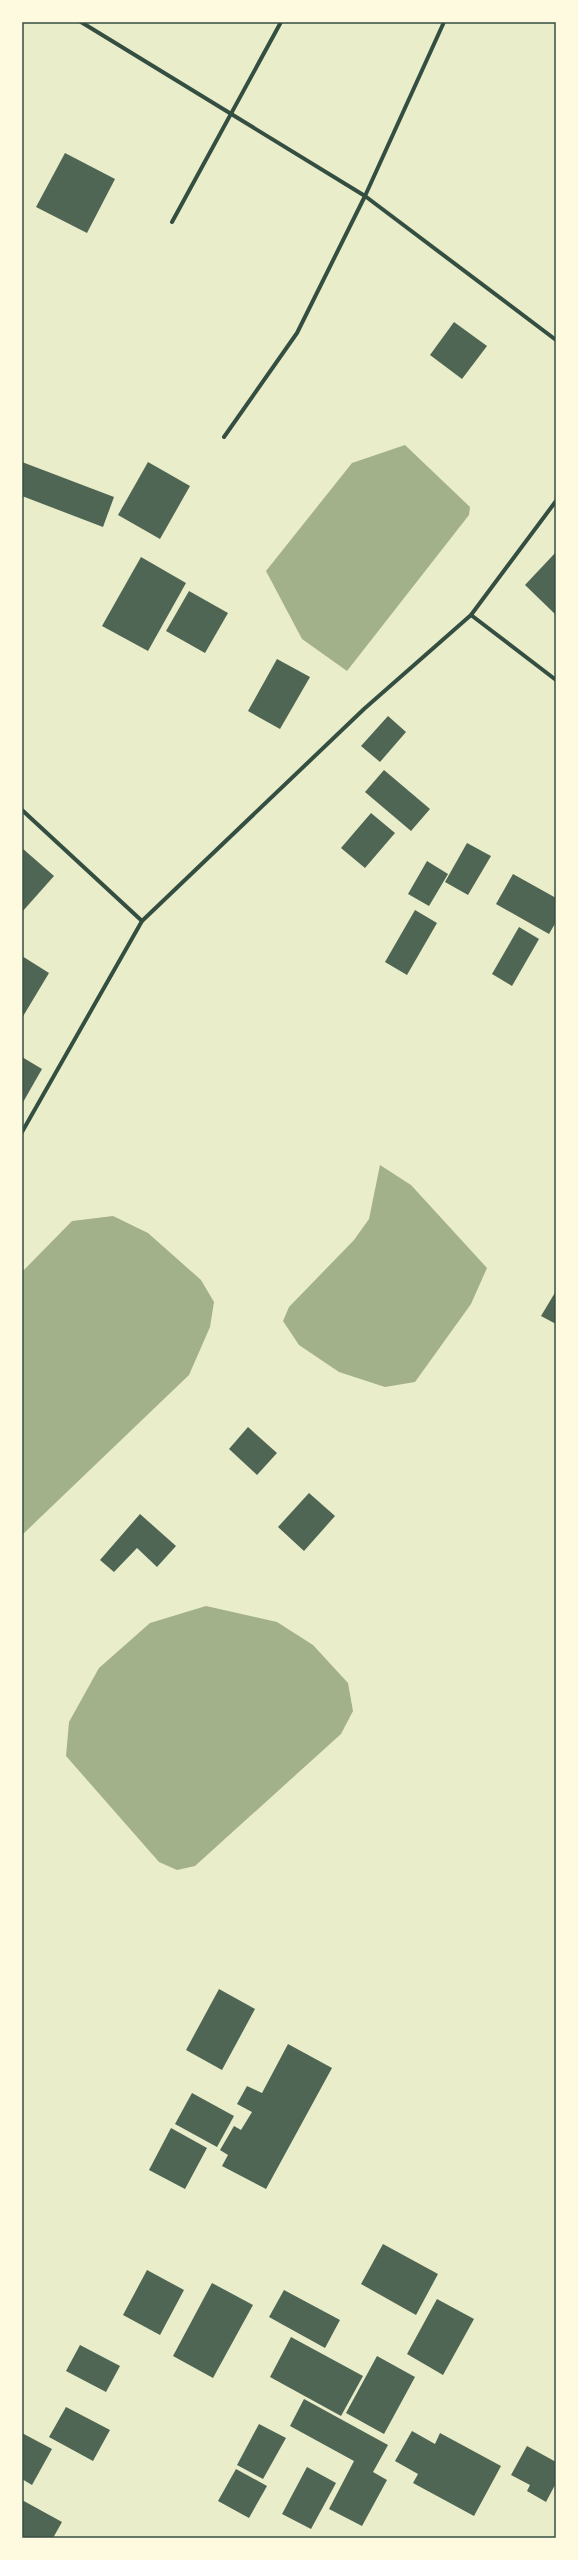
<svg xmlns="http://www.w3.org/2000/svg" width="578" height="2560" font-family="Helvetica,sans-serif">
<style>
.water{fill:#a3b18a}
.building{fill:#4f6655}
.lines{fill:none;stroke-linecap:round;stroke-linejoin:round}
.minor{stroke:#344e41;stroke-width:4}
.neatline{fill:none;stroke:#344e41;stroke-width:1.5}
</style>
<rect width="100%" height="100%" fill="#e9edc9"/>
<g class="water">
<path d="M405,445l65,62 -1,8 -122,156 -45,-32 -36,-68 86,-108z"/>
<path d="M380,1165l31,20 76,83 -16,36 -56,78 -30,5 -46,-15 -40,-27 -16,-24 6,-14 65,-67 15,-21z"/>
<path d="M113,1216l35,17 53,47 13,22 -4,25 -21,48 -167,160v-263l50,-51z"/>
<path d="M206,1606l71,16 36,23 35,38 5,28 -12,23 -146,132 -18,4 -18,-8 -93,-106 3,-34 30,-54 51,-45z"/>
</g>
<g class="building">
<path d="M65,153l50,26 -28,54 -51,-26z"/>
<path d="M454,322l33,24 -25,33 -32,-24z"/>
<path d="M22,462l92,35 -11,30 -81,-31z"/>
<path d="M148,462l42,24 -30,53 -42,-24z"/>
<path d="M556,552v63l-31,-30z"/>
<path d="M141,557l45,26 -38,68 -46,-25z"/>
<path d="M189,591l39,22 -23,40 -39,-22z"/>
<path d="M277,659l33,18 -30,52 -32,-18z"/>
<path d="M388,716l18,16 -26,30 -19,-16z"/>
<path d="M384,770l46,39 -19,22 -46,-39z"/>
<path d="M371,813l24,20 -30,35 -24,-20z"/>
<path d="M467,843l24,13 -23,39 -23,-13z"/>
<path d="M22,848l32,28 -32,36z"/>
<path d="M427,861l21,13 -19,32 -21,-12z"/>
<path d="M513,874l43,24v24l-7,12 -53,-30z"/>
<path d="M415,910l22,13 -30,52 -22,-13z"/>
<path d="M519,927l20,12 -27,47 -20,-12z"/>
<path d="M22,956l27,17 -27,45z"/>
<path d="M22,1057l20,12 -20,35z"/>
<path d="M556,1291v33l-15,-8z"/>
<path d="M248,1427l29,26 -20,22 -28,-26z"/>
<path d="M309,1493l26,23 -31,35 -26,-24z"/>
<path d="M140,1514l36,32 -19,21 -20,-19 -23,24 -14,-12z"/>
<path d="M219,1989l36,20 -33,61 -36,-20z"/>
<path d="M288,2044l44,24 -66,121 -44,-23 6,-11 -8,-5 14,-24 7,4 11,-18 -15,-8 10,-18 15,7z"/>
<path d="M192,2093l42,23 -17,31 -42,-23z"/>
<path d="M171,2128l36,20 -22,41 -36,-19z"/>
<path d="M383,2244l55,30 -22,41 -55,-31z"/>
<path d="M147,2270l37,20 -24,45 -37,-20z"/>
<path d="M212,2283l41,22 -40,73 -40,-22z"/>
<path d="M284,2290l56,30 -15,28 -56,-31z"/>
<path d="M437,2299l37,20 -31,56 -36,-21z"/>
<path d="M291,2337l72,39 -22,40 -71,-39z"/>
<path d="M80,2345l40,21 -14,26 -40,-21z"/>
<path d="M377,2356l38,21 -31,57 -38,-21z"/>
<path d="M304,2399l84,46 -15,27 14,8 -25,46 -33,-17 25,-48 -64,-35z"/>
<path d="M66,2407l44,23 -17,31 -44,-24z"/>
<path d="M259,2424l27,14 -23,41 -26,-14z"/>
<path d="M412,2431l23,13 5,-11 61,33 -27,50 -61,-33 5,-9 -23,-13z"/>
<path d="M22,2433l30,16 -20,36 -10,-6z"/>
<path d="M527,2446l29,16v21l-10,19 -19,-11 3,-6 -19,-10z"/>
<path d="M307,2467l29,16 -25,46 -29,-15z"/>
<path d="M236,2469l31,17 -18,32 -31,-17z"/>
<path d="M22,2500l40,22 -9,16h-31z"/>
</g>
<g class="lines">
<g class="minor">
<path d="M81,22l284,174 191,144"/>
<path d="M172,222l109,-200"/>
<path d="M224,437l73,-104 68,-137 79,-174"/>
<path d="M471,615l85,65"/>
<path d="M22,810l120,111"/>
<path d="M22,1132l120,-211 222,-212 107,-94 85,-114"/>
</g>
</g>
<rect width="578" height="2560" fill="none" stroke="#fefae0" stroke-width="46"/>
<rect x="23" y="23" width="532" height="2514" class="neatline"/>
</svg>
